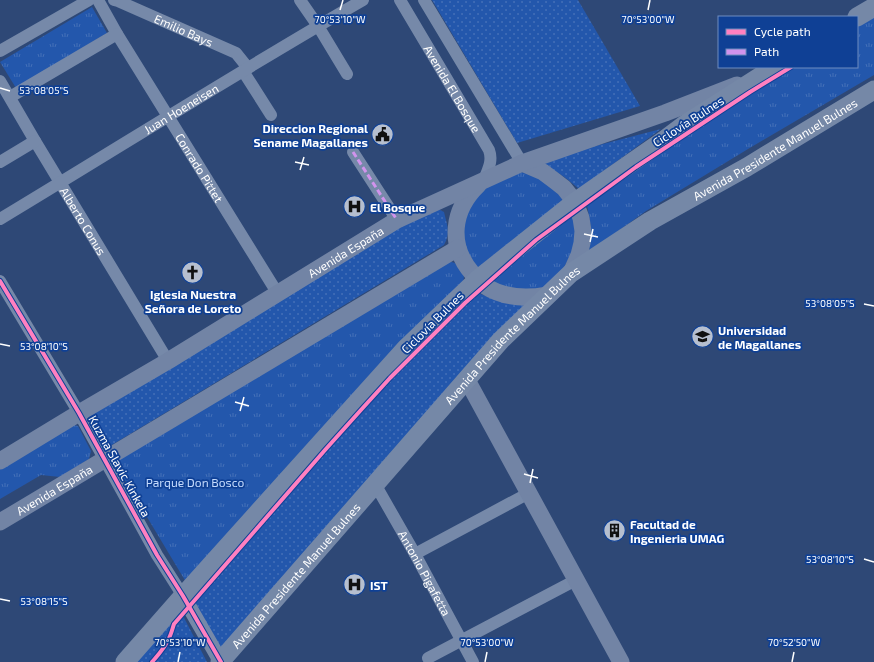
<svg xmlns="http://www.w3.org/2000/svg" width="874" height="662" font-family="'Exo 2',sans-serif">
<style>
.grass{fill:url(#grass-dots)}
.park{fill:url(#park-tufts)}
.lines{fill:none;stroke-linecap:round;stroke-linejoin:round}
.minor{stroke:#7689a9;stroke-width:12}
.tertiary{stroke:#7689a9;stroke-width:15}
.secondary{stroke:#7284a5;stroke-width:17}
.primary{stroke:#7588a7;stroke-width:19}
.quiet{stroke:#d193ec;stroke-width:3;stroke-dasharray:6 3;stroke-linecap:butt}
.cycleway-casing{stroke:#0f4095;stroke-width:6}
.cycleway{stroke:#ff80c0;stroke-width:4}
.ticks{fill:none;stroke:#fff;stroke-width:1.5}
.labels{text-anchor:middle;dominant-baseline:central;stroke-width:3.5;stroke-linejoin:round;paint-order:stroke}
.street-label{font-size:12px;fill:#fff;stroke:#0f4095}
.poi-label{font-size:12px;font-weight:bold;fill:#fff;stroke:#0f4095;text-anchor:start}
.park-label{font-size:12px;fill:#c5dbfe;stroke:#0f4095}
.ticks-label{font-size:10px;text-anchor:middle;fill:#fff;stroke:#0f4095;stroke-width:3.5;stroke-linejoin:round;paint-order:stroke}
</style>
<defs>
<pattern id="grass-dots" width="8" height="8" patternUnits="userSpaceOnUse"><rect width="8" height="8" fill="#2357ac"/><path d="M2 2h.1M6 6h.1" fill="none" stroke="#4470b8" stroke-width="1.8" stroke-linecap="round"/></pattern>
<pattern id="park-tufts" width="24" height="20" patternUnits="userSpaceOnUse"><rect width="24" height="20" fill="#2357ac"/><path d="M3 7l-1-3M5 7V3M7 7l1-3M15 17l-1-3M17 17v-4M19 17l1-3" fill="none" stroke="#4470b8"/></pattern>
</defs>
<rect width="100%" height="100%" fill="#2e4876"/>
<g class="grass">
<path d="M432,0h146l62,106 -123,37z"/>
<path d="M661,129l-82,60c-15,-13 -23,-19 -41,-26l3,-3z"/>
<path d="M428,208h8l8,4c3,13 7,20 0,33l-334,201 -8,-2 -13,-26 3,-7z"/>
<path d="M475,292l25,9 29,4 -302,356 -35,-62 219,-254z"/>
<path d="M180,610l27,52h-71z"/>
</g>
<g class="park">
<path d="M92,7l15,26 -91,55 -16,-26z"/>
<path d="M874,12v63l-126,74 -102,62 -57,41 2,-24 -5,-29 197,-132h74v-45z"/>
<path d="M521,172l12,2 31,18 16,45 -22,42 -21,12 -48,-6 -28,-38 8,-47 39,-27z"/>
<path d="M444,260l11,3 9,12 -1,11 -277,296 -72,-120z"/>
<path d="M70,424l8,2 13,25 -2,8 -29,18 -19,-2 -41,24v-33z"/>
</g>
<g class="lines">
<g class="minor">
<path id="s1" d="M98,0l19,34 161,260"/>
<path id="s2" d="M114,0l4,1 118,52 12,15"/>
<path d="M300,0l18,26 29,48"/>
<path id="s3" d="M400,0l89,150c4,11 -1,19 -5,30"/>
<path d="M424,0l98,163"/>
<path d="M0,51l89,-51"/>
<path d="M243,71l28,44"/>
<path id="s4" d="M0,81l35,60 133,220"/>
<path d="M10,97l107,-63"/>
<path d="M353,152l44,68"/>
<path d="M0,162l35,-21"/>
<path id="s5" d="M0,219c121,-73 241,-149 363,-219"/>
<path d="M0,281l79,132 78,142 26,41"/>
<path id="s6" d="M375,484l40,70 58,108"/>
<path d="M415,554l114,-61"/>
<path d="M428,658l148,-78"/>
</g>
<path class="tertiary" d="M183,596l38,66"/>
<g class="secondary">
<path d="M522,163l21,9 12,9 9,7 11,14 6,16 2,13 -1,12 -3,12 -8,18"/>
<path d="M478,185c-26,25 -30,60 -6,88 4,5 7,10 13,13 19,12 41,13 62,9"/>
<path d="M467,380l154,282"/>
<path id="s7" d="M0,461l79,-48 89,-52 229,-141 125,-57 143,-50 72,-28"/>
<path id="s8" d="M0,522l458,-274"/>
</g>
<g class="primary">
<path d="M857,17l17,-10"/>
<path d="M125,662l58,-66 223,-248 71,-68 98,-78 89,-62 20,-15 91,-58"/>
<path id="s9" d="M220,662l281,-322 70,-67 79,-52 97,-54 127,-77"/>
</g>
<path class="quiet" d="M353,152l44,68"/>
<defs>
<g id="cycleway">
<path d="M0,281l79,132 78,142 26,41 38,66"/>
<path d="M152,662c6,-7 12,-13 16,-22 3,-5 4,-10 6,-16l151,-174 35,-39 30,-33 75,-75 71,-63 100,-73 114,-75 41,-25"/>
</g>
</defs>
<use href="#cycleway" class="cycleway-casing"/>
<use href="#cycleway" class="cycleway"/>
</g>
<path class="ticks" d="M340,10l3,-10M648,10l2,-10M0,88l10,3M295,162l14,3M300,170l4,-13M584,234l14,3M590,242l3,-13M864,304l10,2M0,344l10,2M235,402l14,4M240,411l4,-14M524,474l14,4M530,483l3,-14M864,559l10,3M0,599l10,2M178,662l2,-10M485,662l2,-10M792,662l2,-10"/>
<defs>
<symbol id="civic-disc" viewBox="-11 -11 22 22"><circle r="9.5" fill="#b6bfcf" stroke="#0f4095"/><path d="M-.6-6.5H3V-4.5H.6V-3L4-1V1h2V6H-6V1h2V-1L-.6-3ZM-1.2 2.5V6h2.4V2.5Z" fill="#111"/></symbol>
<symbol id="hospital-disc" viewBox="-11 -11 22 22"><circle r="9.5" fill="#b6bfcf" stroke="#0f4095"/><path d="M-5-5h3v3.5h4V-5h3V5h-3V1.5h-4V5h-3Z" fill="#111"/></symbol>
<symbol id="church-disc" viewBox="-11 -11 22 22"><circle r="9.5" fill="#b6bfcf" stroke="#0f4095"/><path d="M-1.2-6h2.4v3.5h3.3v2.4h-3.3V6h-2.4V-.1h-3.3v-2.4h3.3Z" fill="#111"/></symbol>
<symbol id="university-disc" viewBox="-11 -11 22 22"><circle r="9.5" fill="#b6bfcf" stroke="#0f4095"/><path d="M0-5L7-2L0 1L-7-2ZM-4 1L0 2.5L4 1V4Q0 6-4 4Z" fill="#111"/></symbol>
<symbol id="building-disc" viewBox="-11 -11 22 22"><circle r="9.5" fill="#b6bfcf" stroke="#0f4095"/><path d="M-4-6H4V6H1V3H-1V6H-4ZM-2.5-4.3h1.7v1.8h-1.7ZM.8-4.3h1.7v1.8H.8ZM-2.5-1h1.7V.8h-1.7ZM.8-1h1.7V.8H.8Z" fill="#111"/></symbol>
</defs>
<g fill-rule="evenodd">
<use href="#civic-disc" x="370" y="122" width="25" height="25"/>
<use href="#hospital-disc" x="342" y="194" width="25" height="25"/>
<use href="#church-disc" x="180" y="260" width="25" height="25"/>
<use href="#university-disc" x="690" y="324" width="25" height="25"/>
<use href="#building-disc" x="602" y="518" width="25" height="25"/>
<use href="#hospital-disc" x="342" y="572" width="25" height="25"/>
</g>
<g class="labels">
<g class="street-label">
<text stroke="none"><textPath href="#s2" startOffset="76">Emilio Bays</textPath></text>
<text stroke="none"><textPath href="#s3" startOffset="103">Avenida El Bosque</textPath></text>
<text stroke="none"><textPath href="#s5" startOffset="212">Juan Hoeneisen</textPath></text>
<text transform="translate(688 121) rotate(-33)">Ciclovía Bulnes</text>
<text stroke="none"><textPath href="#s9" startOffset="763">Avenida Presidente Manuel Bulnes</textPath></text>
<text stroke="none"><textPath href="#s1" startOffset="196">Conrado Pittet</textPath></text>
<text stroke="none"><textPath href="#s4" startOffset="163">Alberto Conus</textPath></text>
<text stroke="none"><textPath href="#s7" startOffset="404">Avenida España</textPath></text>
<text transform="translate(432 322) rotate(-45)">Ciclovía Bulnes</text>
<text stroke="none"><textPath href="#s9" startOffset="439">Avenida Presidente Manuel Bulnes</textPath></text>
<text transform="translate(120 466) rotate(61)">Kuzma Slavic Kinkela</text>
<text stroke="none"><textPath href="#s8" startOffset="63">Avenida España</textPath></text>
<text stroke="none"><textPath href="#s6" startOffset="102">Antonio Pigafetta</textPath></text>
<text stroke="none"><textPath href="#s9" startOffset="115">Avenida Presidente Manuel Bulnes</textPath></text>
</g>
<g class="poi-label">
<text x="368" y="128" text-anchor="end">Direccion Regional<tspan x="368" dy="14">Sename Magallanes</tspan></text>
<text x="370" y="207">El Bosque</text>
<text x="193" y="294" text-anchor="middle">Iglesia Nuestra<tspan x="193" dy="14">Señora de Loreto</tspan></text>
<text x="718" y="330">Universidad<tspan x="718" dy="14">de Magallanes</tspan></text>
<text x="630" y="524">Facultad de<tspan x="630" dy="14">Ingenieria UMAG</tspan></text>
<text x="370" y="585">IST</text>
</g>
<g class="park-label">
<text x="195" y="482">Parque Don Bosco</text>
</g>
</g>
<g class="ticks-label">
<text x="340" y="23">70°53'10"W</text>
<text x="648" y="23">70°53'00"W</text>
<text x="44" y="94">53°08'05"S</text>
<text x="830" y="307">53°08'05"S</text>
<text x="44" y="350">53°08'10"S</text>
<text x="830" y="563">53°08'10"S</text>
<text x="44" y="605">53°08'15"S</text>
<text x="180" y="646">70°53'10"W</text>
<text x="487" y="646">70°53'00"W</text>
<text x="794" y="646">70°52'50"W</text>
</g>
<rect x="718" y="16" width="140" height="52" fill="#0f4095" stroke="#6f8cbf"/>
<rect x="726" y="29" width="20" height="6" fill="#ff80c0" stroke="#6f8cbf"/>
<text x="754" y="36" font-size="12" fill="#ffffff">Cycle path</text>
<rect x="726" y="49" width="20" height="6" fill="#d193ec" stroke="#6f8cbf"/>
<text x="754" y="56" font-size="12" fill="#ffffff">Path</text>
</svg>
